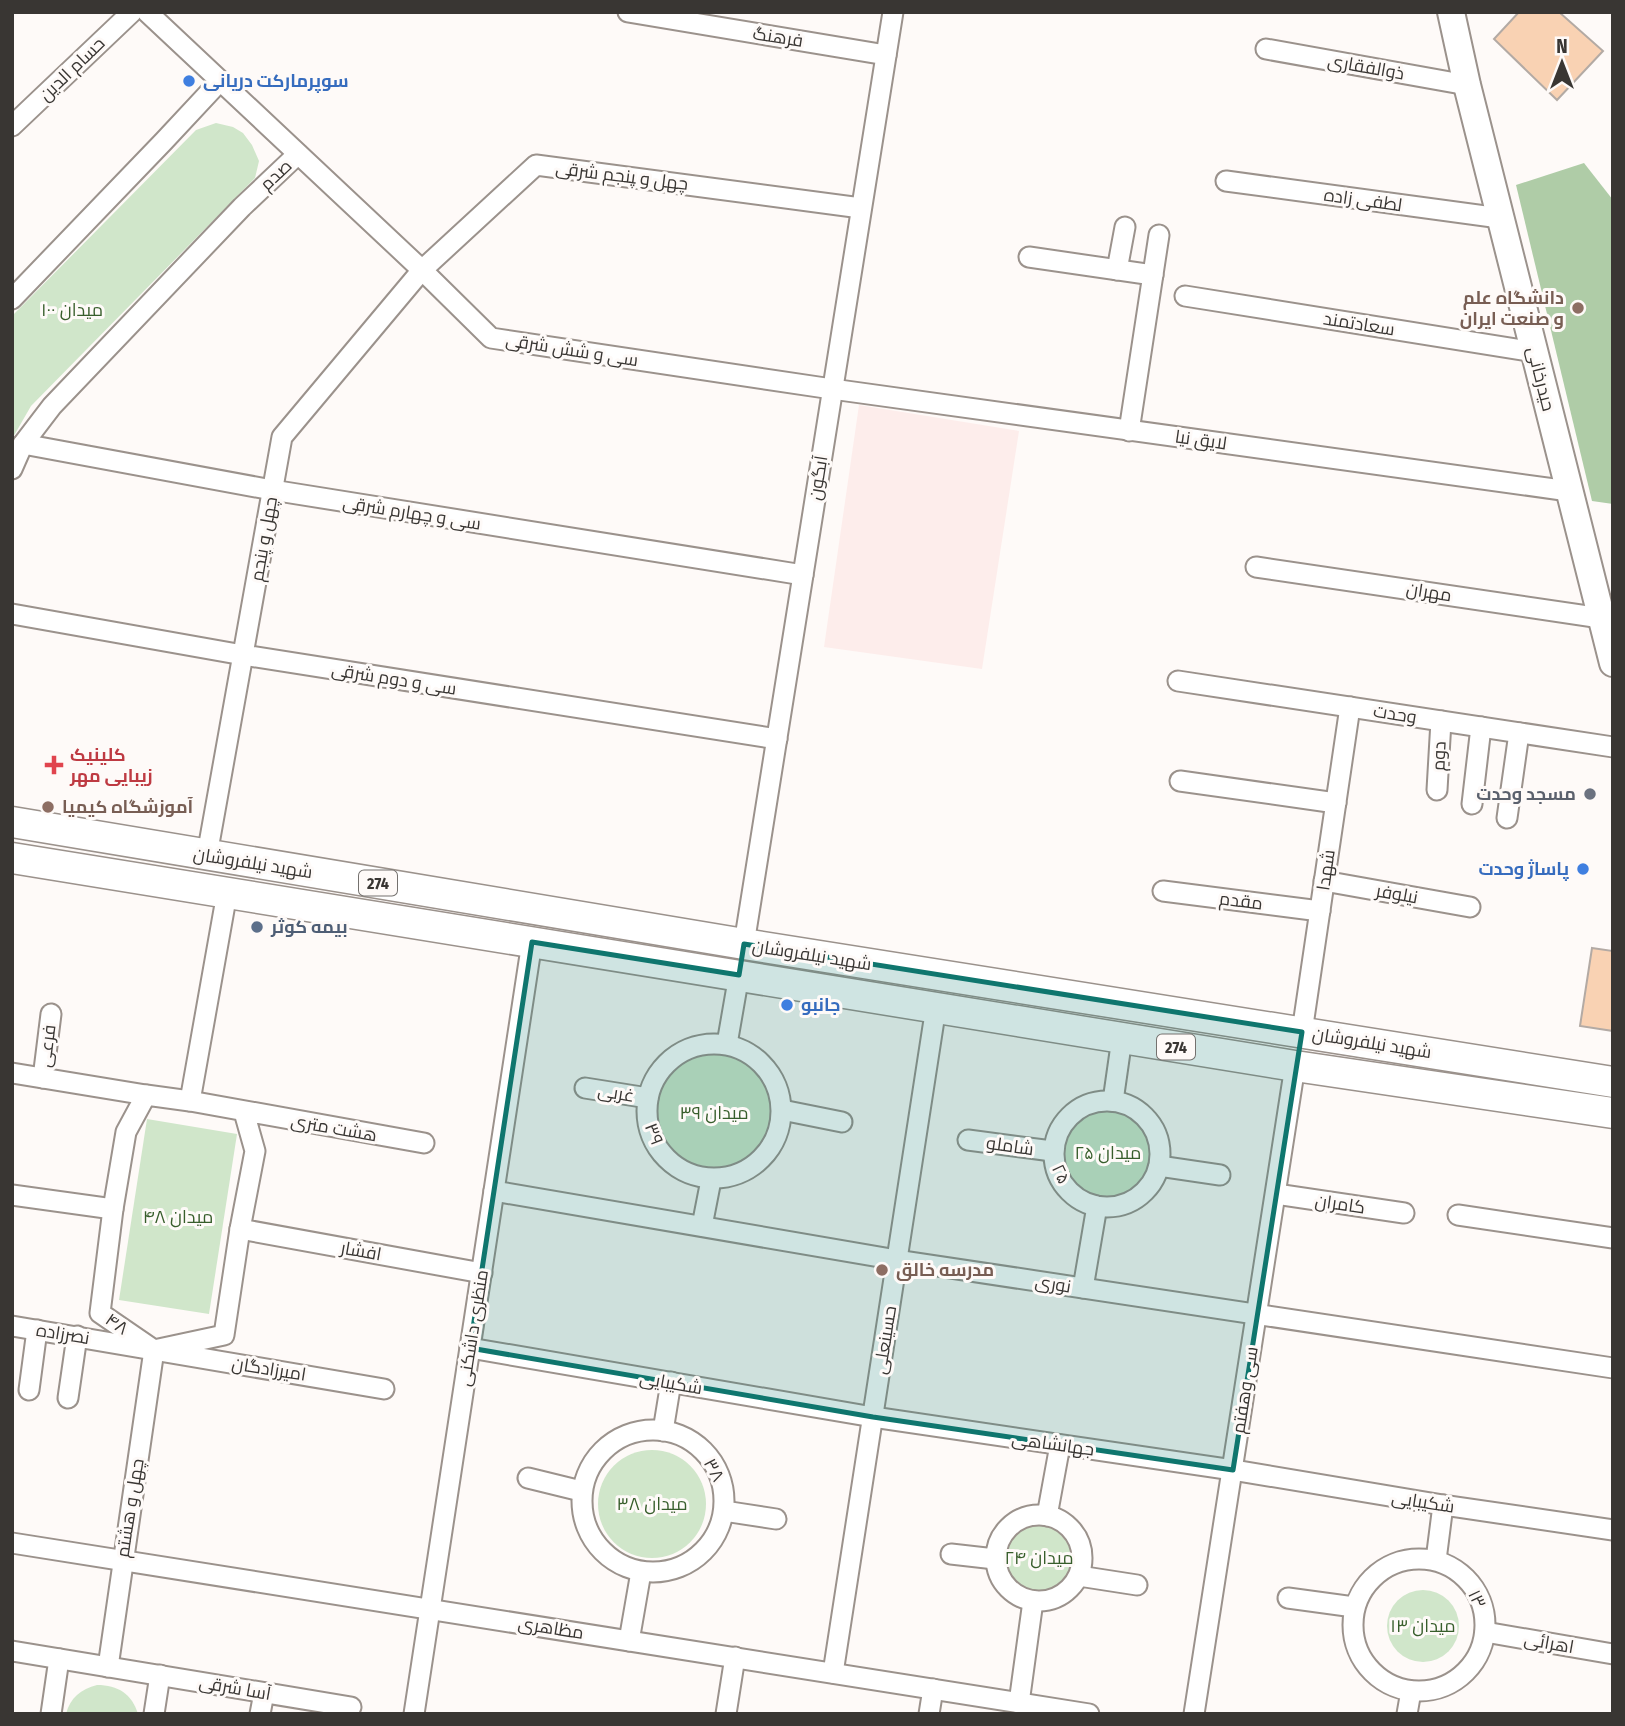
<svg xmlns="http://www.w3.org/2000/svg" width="1625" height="1726" font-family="'Fira Sans Condensed',Cairo,sans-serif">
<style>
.commercial{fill:#fdedeb}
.green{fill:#d0e6ca}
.forest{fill:#afcca7}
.building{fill:#f9d2b3;stroke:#b3aaa4;stroke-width:2}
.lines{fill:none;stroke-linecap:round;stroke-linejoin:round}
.street-casing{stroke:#9b928c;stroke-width:23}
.secondary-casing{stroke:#9b928c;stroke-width:30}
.primary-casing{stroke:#9b928c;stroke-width:33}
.street{stroke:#fff;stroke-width:19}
.secondary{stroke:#fff;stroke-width:26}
.primary{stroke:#fff;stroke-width:30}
.marked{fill:#0f766e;fill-opacity:0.2;stroke:#0f766e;stroke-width:5;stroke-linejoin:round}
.shop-dot{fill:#3f7fe0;stroke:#fefaf8;stroke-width:2.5}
.education-dot{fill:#8d6e63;stroke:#fefaf8;stroke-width:2.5}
.health-dot{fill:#e0444e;stroke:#fefaf8;stroke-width:2.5}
.worship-dot{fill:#6b7280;stroke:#fefaf8;stroke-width:2.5}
.service-dot{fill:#5c6f8a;stroke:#fefaf8;stroke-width:2.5}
.labels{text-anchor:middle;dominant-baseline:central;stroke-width:6;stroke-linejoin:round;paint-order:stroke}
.shield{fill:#fefaf8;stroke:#74716e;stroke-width:2}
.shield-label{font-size:16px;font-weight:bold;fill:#393633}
.street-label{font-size:18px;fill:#393633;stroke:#fefaf8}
.shop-label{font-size:18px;font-weight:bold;fill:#366cbe;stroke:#fefaf8;text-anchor:start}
.education-label{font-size:18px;font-weight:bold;fill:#785e54;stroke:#fefaf8;text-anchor:start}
.park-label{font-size:18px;fill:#375e2b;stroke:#fefaf8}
.health-label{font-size:18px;font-weight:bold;fill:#be3a42;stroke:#fefaf8;text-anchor:start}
.worship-label{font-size:18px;font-weight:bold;fill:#5b616d;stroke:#fefaf8;text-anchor:end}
.service-label{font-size:18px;font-weight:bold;fill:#4e5e75;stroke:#fefaf8;text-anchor:start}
</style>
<rect width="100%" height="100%" fill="#fefaf8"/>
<path class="commercial" d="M859,405l160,26 -37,238 -158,-22z"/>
<g class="green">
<path d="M216,123l17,4 10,6 9,12 7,16 -4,17 -224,228 -19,33v-123l184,-186z"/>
<path d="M727,1044l51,44 -8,61 -32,26 -46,-2 -29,-18 -15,-57 20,-37z"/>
<circle cx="1108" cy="1154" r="43"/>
<path d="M147,1119l90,15 -28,180 -90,-14z"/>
<circle cx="652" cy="1504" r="54"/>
<circle cx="1039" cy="1558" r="41"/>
<circle cx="1423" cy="1626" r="36"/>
<path d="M97,1685c21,0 35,9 41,29h-72c4,-16 15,-25 31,-29z"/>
</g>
<path class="forest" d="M1584,163l29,37v304l-21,-3 -76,-316z"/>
<g class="building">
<path d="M1519,12h40l44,39 -46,49 -63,-61z"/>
<path d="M1592,948l21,3v80l-33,-5z"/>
</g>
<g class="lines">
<defs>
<g id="street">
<path d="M147,12l275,258 69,68 341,51 737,102"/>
<path d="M628,12l258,43"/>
<path d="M1266,49l201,36"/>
<path d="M12,126l120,-114"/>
<path d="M1226,181l274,37"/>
<path d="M1029,257l124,18"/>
<path d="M1117,270l8,-43"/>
<path d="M1185,296l349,56"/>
<path d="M12,299l152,-158 56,-60"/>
<path d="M1129,431l30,-196"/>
<path d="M23,444l249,46 531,85"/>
<path d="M12,469l11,-25 29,-38 190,-199 56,-53"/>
<path d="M1256,567l345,51"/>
<path d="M12,614l231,41 534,84"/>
<path d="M1178,681l435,66"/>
<path d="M1180,781l156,22"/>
<path d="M1437,790l4,-69"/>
<path d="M1472,804l9,-77"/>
<path d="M1507,818l12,-85"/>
<path d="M207,855l75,-418 140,-167 114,-105 325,43"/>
<path d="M1324,881l146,26"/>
<path d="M1163,891l157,20"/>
<path d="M744,944l149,-932"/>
<path d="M1302,1032l48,-325"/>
<circle cx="714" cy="1111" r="67"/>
<path d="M727,1044l12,-69"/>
<path d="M12,1073l134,22"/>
<path d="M43,1078l8,-64"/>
<path d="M585,1088l63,10"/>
<circle cx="1107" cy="1154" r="53"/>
<path d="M190,1101l37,-208"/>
<path d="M1113,1101l9,-63"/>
<path d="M782,1110l60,12"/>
<path d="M244,1112l11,39 -15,78 -16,106 -70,15 -54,-37 13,-104 13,-77 20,-37 44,6 234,42"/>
<path d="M968,1140l84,11"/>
<path d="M1159,1166l61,9"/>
<path d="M494,1191l403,69 716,108"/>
<path d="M1276,1194l128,19"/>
<path d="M12,1195l101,14"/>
<path d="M1458,1215l155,23"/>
<path d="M702,1226l9,-46"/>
<path d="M240,1229l242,44"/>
<path d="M1083,1288l14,-82"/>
<path d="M12,1326l372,63"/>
<path d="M470,1348l403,69 360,53 210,35 170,25"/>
<path d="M29,1390l8,-60"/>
<path d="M68,1398l9,-62"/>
<circle cx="653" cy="1501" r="71"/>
<path d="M663,1431l8,-49"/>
<path d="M528,1478l53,13"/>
<path d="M724,1511l52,8"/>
<circle cx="1039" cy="1558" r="43"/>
<path d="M1047,1516l13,-71"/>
<path d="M12,1543l1077,171"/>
<path d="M951,1554l44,5"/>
<circle cx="1419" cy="1625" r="66"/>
<path d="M1436,1560l7,-55"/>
<path d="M1079,1576l58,9"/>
<path d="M1288,1598l66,9"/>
<path d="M1485,1632l128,22"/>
<path d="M629,1641l12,-69"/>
<path d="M12,1651l339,56"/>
<path d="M108,1667l46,-317"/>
<path d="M833,1673l103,-666"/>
<path d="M1019,1703l14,-102"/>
<path d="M51,1714l8,-55"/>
<path d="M154,1714l6,-39"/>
<path d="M260,1714l4,-21"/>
<path d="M414,1714l118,-772"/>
<path d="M726,1714l9,-57"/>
<path d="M929,1714l4,-25"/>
<path d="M1194,1714l101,-648"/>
<path d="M1407,1714l4,-23"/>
</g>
<path id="secondary" d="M1451,12l16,73 146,578"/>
<g id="primary">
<path d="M12,822l732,122 869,138"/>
<path d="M12,858l1283,208 318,47"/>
</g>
</defs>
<use href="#street" class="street-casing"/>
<use href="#secondary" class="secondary-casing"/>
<use href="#primary" class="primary-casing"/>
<use href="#street" class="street"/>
<use href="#secondary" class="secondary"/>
<use href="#primary" class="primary"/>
</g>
<path class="marked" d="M532,942l207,33 5,-31 558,88 -69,438 -360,-53 -403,-69z"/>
<g class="shop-dot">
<circle cx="189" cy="81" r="7"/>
<circle cx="1583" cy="869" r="7"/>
<circle cx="787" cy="1005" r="7"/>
</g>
<g class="education-dot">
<circle cx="1578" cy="308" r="7"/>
<circle cx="48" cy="807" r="7"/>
<circle cx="882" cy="1270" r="7"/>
</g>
<path class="health-dot" d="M50.5 754.5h7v7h7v7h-7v7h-7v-7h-7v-7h7z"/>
<circle class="worship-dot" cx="1590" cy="794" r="7"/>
<circle class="service-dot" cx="257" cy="927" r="7"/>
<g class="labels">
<g class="shield">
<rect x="359" y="870.5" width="38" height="25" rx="5"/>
<rect x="1157" y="1034.5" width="38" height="25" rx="5"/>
</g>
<g class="shield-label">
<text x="378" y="883">274</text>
<text x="1176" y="1047">274</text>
</g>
<g class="street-label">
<text transform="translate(778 37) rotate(9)">فرهنگ</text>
<text transform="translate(1366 67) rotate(10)">ذوالفقاری</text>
<text transform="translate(72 69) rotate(-44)">حسام الدین</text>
<text transform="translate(276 175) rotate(-43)">صدم</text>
<text transform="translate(622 176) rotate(7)">چهل و ‍پنجم شرقی</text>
<text transform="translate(1363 200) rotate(8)">لطفی زاده</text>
<text transform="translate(1359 324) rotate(9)">سعادتمند</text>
<text transform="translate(572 350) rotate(9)">سی و شش شرقی</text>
<text transform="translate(1541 379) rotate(76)">حیدرخانی</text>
<text transform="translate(1201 440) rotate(8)">لایق نیا</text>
<text transform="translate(818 478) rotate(-81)">آبگون</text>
<text transform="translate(412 513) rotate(9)">سی و چهارم شرقی</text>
<text transform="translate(264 539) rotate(-80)">چهل و پنجم</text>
<text transform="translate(1429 592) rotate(9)">مهران</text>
<text transform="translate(394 679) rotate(9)">سی و دوم شرقی</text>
<text transform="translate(1395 714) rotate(9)">وحدت</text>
<text transform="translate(1439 756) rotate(-87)">دوم</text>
<text transform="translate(253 863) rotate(9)">شهید نیلفروشان</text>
<text transform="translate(1326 870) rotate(-82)">شهدا</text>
<text transform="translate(1397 894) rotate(10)">نیلوفر</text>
<text transform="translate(1241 901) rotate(7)">مقدم</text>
<text transform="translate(812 955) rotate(9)">شهید نیلفروشان</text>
<text transform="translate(1372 1043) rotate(9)">شهید نیلفروشان</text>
<text transform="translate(47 1046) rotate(-83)">فرعی</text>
<text transform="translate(616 1093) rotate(9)">غربی</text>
<text transform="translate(334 1128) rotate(10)">هشت متری</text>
<text transform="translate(654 1134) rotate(69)">۳۹</text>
<text transform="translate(1010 1146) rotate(8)">شاملو</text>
<text transform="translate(1061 1174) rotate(65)">۲۵</text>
<text transform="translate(1340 1204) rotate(8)">کامران</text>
<text transform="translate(361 1251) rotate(10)">افشار</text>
<text transform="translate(1053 1284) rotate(9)">نوری</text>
<text transform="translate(117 1324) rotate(35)">۴۸</text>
<text transform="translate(473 1328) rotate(-81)">منظری داشکنی</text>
<text transform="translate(63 1334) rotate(9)">نصرزاده</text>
<text transform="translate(885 1340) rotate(-81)">حسینعلی</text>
<text transform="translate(269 1369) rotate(9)">امیرزادگان</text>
<text transform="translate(671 1383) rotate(10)">شکیبایی</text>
<text transform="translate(1245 1390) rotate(-81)">سی وهفتم</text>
<text transform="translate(1053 1444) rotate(8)">جهانشاهی</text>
<text transform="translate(714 1470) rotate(62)">۳۸</text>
<text transform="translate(1423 1502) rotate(9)">شکیبایی</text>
<text transform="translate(130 1508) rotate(-81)">چهل و هشتم</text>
<text transform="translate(1477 1599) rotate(65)">۱۳</text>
<text transform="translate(551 1628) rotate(9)">مظاهری</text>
<text transform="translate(1549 1643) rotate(10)">اهرائی</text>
<text transform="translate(235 1688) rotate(10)">آسا شرقی</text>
</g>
<g class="shop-label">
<text x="203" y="81">سوپرمارکت دریانی</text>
<text x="1569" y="869" text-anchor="end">پاساژ وحدت</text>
<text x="801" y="1005">جانبو</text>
</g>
<g class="education-label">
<text x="1564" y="298" text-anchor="end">دانشگاه علم<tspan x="1564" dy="21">و صنعت ایران</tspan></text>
<text x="62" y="807">آموزشگاه کیمیا</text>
<text x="896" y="1270">مدرسه خالق</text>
</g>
<g class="park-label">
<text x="72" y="310">میدان ۱۰۰</text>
<text x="714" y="1113">میدان ۳۹</text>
<text x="1108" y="1153">میدان ۲۵</text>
<text x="178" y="1217">میدان ۴۸</text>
<text x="652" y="1504">میدان ۳۸</text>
<text x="1039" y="1558">میدان ۲۴</text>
<text x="1423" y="1626">میدان ۱۳</text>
</g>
<g class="health-label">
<text x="70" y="755">کلینیک<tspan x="70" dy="21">زیبایی مهر</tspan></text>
</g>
<g class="worship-label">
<text x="1576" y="794">مسجد وحدت</text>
</g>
<g class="service-label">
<text x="271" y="927">بیمه کوثر</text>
</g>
</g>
<rect width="1625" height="1726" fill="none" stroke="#393633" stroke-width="28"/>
<g transform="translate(1562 63)" stroke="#fefaf8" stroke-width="5" paint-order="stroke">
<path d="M0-5L12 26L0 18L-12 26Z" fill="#393633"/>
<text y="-10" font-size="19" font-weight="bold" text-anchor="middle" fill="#393633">N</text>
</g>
</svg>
